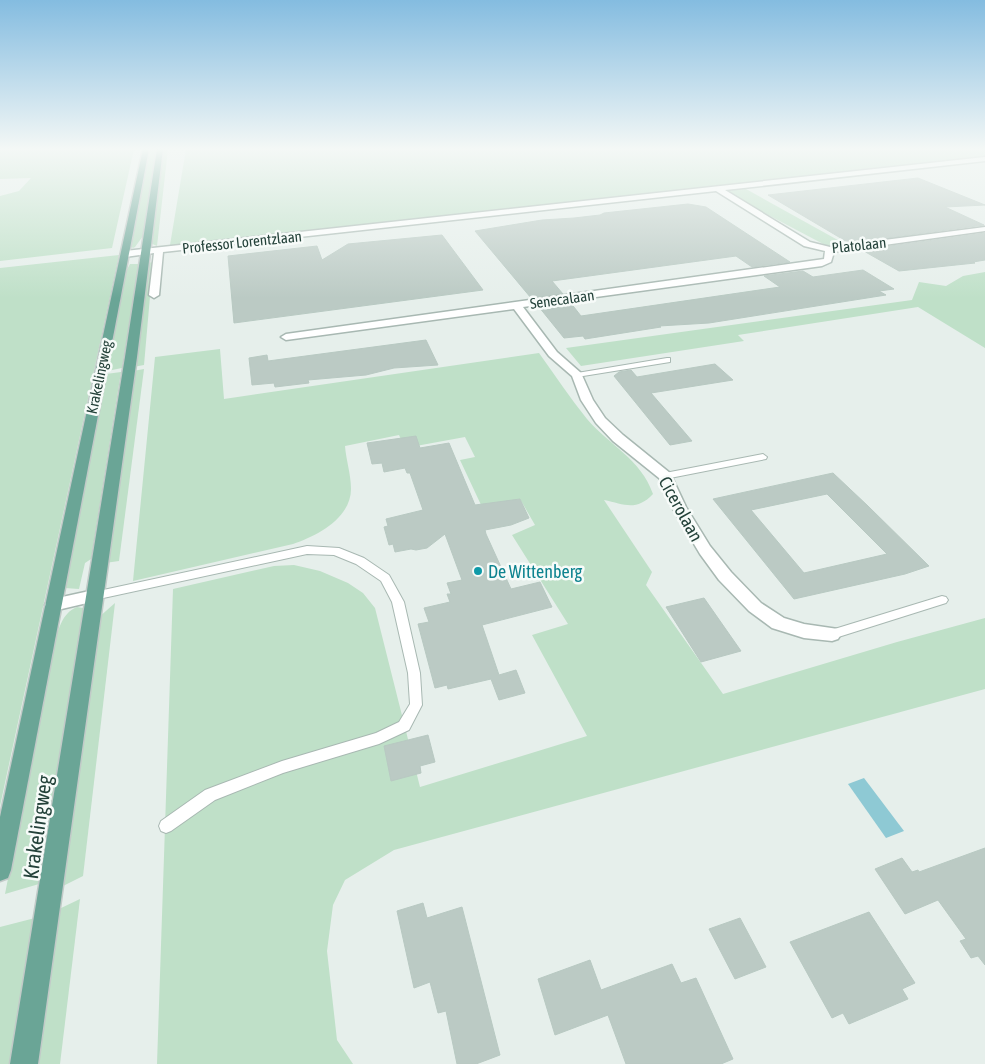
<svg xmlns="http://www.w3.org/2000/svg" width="985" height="1064" font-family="'Asap Condensed',sans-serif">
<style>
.green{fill:#bfe0c8}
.water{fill:#8ec9d4}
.building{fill:#bbcac4;stroke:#b8c9c2;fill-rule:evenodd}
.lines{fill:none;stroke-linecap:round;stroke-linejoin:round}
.lane-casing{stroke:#a8b8b2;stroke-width:2}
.street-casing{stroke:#a8b8b2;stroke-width:3}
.primary-casing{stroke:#c2cac8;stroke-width:3}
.lane{fill:#fff;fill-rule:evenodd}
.street{fill:#fff;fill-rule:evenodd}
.primary{fill:#6aa596;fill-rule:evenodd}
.culture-dot{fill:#0f9aa8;stroke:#f7fbf9;stroke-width:2}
.labels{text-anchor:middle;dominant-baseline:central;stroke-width:5;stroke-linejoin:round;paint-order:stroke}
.far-street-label{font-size:15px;fill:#24423a;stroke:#f7fbf9}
.street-label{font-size:18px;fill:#24423a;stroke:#f7fbf9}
.culture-label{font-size:18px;fill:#0d838f;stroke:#f7fbf9;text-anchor:start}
.near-street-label{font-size:21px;fill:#24423a;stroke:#f7fbf9}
</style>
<rect width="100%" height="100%" fill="#e6efeb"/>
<g class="green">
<path d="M0,149h134l-22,99 -112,13v-65l19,-5 12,-13 -31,1z"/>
<path d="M149,149h8l-14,87 -8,11 -2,1 -3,-2z"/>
<path d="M163,149h5l-11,97 -7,-3z"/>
<path d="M186,149h799v10l-814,88v-2h-1z"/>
<path d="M746,189l99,55 -18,2 -104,-55z"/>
<path d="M119,255l-119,551v-538z"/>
<path d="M153,262l-9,103 -11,2 15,-104z"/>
<path d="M130,264h9l-17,104 -15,3 16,-94z"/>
<path d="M985,272v76l-67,-41 -180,28 6,6 -163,25 -15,-18 346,-48 7,-18 27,4 17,-10z"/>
<path d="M220,349l4,50 315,-46c16,22 31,45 48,66 22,26 54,40 66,75 -17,18 -29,10 -49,6l48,72 -6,13 77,109 174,-52 88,-24v71l-591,161 -49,30 -12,25 -6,46 10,89 16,24h-196l16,-475 101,-23 20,-1 26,6 28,12 15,10 12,15 45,179 167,-51 -55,-101 36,-11 -56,-89 23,-10 -15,-26 -38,8 -22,-47 15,-3 -10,-20 -60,11 -6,-13 -54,11c1,14 6,28 6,43 0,29 -34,47 -58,55l-160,37 22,-224z"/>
<path d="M144,369l-25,192 -14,2 28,-192z"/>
<path d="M121,372l-30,187 -6,4 -6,26 -14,-1 41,-214z"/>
<path d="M115,603l-32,273 -22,11 37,-269z"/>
<path d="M77,607l6,1v4l-44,272 -34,10 49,-251c5,-14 8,-30 23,-36z"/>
<path d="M80,899l-20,165h-22l21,-155z"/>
<path d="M35,918l-24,146h-11v-137z"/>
</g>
<path class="water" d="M864,778l40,53 -18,7 -38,-54z"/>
<g class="building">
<path d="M918,178l67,27 -40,2 39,18 -135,18 -81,-48z"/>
<path d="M688,204l18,3 84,55 -38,5 -16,-11 -184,25 11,13 -32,4 -56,-67 67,-11 32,-2 26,-3 4,-2z"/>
<path d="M985,233v27l-12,2 2,1 -76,8 -37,-21z"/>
<path d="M442,235l41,55 -249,33 -6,-67 89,-10 5,14 26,-16z"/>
<path d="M863,270l31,19 -15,2 7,4 -177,28 -50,3 2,1 -76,12 -2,-3 -19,2 -25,-31 31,-5 11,14 199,-29 -16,-11 39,-5 10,6z"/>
<path d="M426,340l12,25 -44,3 -28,7 -58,5 1,3 -34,4 -1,-4 -22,2 -3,-27 18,-3 1,6z"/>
<path d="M715,364l18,16 -82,13 41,48 -22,4 -56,-69 5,-4 12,-2 6,7z"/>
<path d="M416,436l4,12 29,-5 26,62 45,-6 9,19 -18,7 -26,5 1,4 25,55 29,-7 12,25 -70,18 17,50 17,-5 9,23 -26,7 -8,-21 -43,10 -1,-4 -12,3 -17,-64 11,-2 -5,-14 26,-6 -3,-8h4l-4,-11 15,-3 -17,-46 -18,14 -11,2 -5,-1 -16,3 -2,-8 -4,1 -5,-18 4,-1 -2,-7 37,-9 -13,-37h-3l-2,-5 -21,4 -2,-9 -10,1 -5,-21z"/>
<path d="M833,473l35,33 61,60 -24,8 -111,25 -81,-100zM827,494l60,60 -83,19 -53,-63z"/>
<path d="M704,598l37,53 -40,11 -35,-55z"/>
<path d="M428,735l7,27 -15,4 1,7 -30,8 -7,-35z"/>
<path d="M985,848v117l-7,-9 -7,2 -11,-17 6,-2 -28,-39 -33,14 -30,-45 27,-11 10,14 6,-2 1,2z"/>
<path d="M423,903l4,15 35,-11 38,148 -24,9h-19l-11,-53 -8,2 -8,-31 -16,6 -17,-77z"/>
<path d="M869,912l46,71 -13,6 6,10 -59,25 -6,-11 -11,5 -42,-76z"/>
<path d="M740,918l26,49 -31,12 -26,-50z"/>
<path d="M590,960l11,30 71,-26 9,19 15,-5 37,81 -12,5h-95l-18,-49 -53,20 -17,-56z"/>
</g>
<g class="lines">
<defs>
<g id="lane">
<path d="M667,358h3v4l-93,15 -4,-2 4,-2z"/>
<path d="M763,454l4,3 -1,2 -101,20 -5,-3 5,-3z"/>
<path d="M307,546l32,2 25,10 25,17 15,27 16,71 2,32 -13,25 -30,14 -96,29 -68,27 -44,31 -5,2 -5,-2 -2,-5 2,-5 44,-31 77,-29 94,-28 23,-11 11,-18 -2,-31 -16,-71 -11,-21 -25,-17 -22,-9 -27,-1 -213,46 -4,-1 -1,-3 1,-3 4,-1z"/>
<path d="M942,596l4,1 2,3 -2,3 -114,36 -4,-2 -2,-3 2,-3z"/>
</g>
<g id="street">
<path d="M985,157v4l-260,29 85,52 20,5 155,-20v4l-151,21 -3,10 -9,4 -299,41 34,45 24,21 12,27 12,18 18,17 47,38 16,34 24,39 21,26 30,31 23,15 20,6 34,5 3,5 -3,5 -6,2 -28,-3 -32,-10 -23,-17 -30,-31 -19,-26 -28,-47 -13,-29 -46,-37 -17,-18 -15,-23 -9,-24 -23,-20 -35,-47 -228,31 -5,-3 5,-3 538,-75 1,-8 -21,-5 -88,-55 -553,61 -4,43 -5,3 -5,-3 5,-42 -29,4 -4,-3 4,-3z"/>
<path d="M94,590l6,2 2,4 -2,4 -47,11 -6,-2 -2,-4 2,-4 6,-2z"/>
</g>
<g id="primary">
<path d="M143,149h6l-138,721 -3,8 -8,3v-64z"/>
<path d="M157,149h6l-26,208 -99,707h-28l115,-707z"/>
</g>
</defs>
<use href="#lane" class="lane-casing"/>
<use href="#street" class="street-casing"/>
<use href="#primary" class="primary-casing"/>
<use href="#lane" class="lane"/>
<use href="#street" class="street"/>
<use href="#primary" class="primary"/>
</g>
<linearGradient id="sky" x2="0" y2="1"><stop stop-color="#84bce0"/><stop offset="0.5" stop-color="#f4f8f6"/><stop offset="1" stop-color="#f4f8f6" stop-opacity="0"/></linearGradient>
<rect width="985" height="298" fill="url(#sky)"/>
<circle class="culture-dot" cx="478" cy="571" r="5"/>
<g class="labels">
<g class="far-street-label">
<text transform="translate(242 242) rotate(-6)">Professor Lorentzlaan</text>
<text transform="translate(859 245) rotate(-6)">Platolaan</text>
<text transform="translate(562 299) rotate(-8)">Senecalaan</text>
<text transform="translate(99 377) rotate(-78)">Krakelingweg</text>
</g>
<g class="street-label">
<text transform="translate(681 509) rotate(61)">Cicerolaan</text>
</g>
<g class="culture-label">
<text x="488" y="571">De Wittenberg</text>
</g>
<g class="near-street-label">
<text transform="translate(37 827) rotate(-82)">Krakelingweg</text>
</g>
</g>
</svg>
